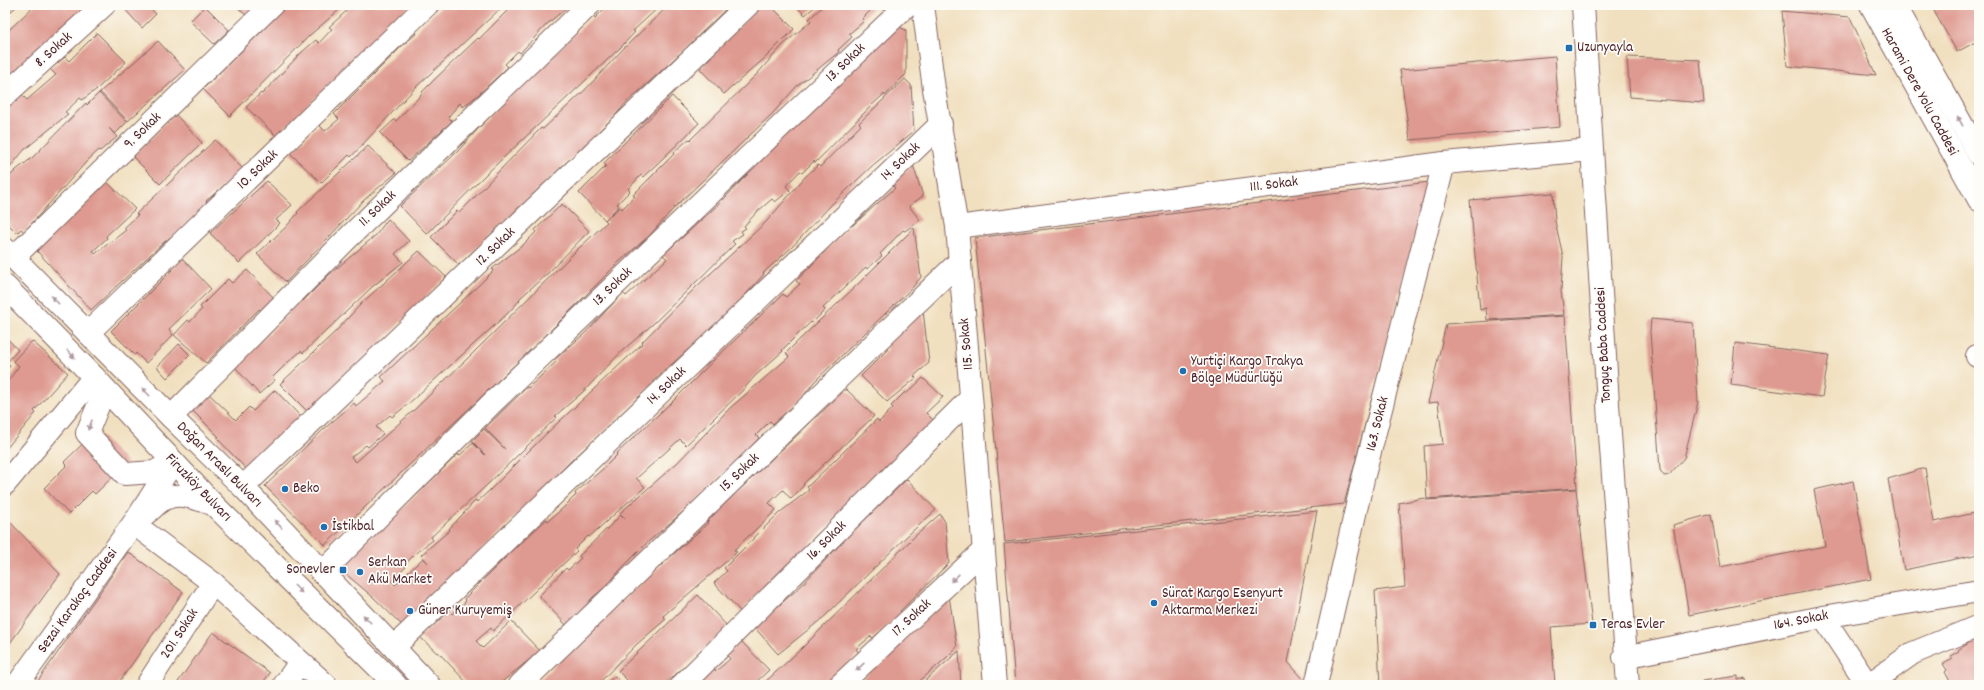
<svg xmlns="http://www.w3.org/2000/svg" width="1984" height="690" font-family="Dekko,sans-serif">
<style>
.building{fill:#de9a90}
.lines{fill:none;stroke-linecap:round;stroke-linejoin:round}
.minor-casing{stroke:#84635f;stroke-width:24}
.major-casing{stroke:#84635f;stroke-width:24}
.minor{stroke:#fff;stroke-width:22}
.major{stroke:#fff;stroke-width:22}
.oneway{fill:#ae9aa0}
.poi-dot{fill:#1f6fb2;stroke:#fdfcf7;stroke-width:1.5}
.labels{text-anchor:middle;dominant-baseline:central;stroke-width:3.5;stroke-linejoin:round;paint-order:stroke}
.poi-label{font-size:15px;fill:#4a1f2b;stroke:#fdfcf7;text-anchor:start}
.street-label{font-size:15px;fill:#4a1f2b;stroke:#fdfcf7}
</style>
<rect width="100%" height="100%" fill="#fdfcf7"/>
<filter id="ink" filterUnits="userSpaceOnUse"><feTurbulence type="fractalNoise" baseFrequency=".025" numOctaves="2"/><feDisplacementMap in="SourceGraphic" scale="8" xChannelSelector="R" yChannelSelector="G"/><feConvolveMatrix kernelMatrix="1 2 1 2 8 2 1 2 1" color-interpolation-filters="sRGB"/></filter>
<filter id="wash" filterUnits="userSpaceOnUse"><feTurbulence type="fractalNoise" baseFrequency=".012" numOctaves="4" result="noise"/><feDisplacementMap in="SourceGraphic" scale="16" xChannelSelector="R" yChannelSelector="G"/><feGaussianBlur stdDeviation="0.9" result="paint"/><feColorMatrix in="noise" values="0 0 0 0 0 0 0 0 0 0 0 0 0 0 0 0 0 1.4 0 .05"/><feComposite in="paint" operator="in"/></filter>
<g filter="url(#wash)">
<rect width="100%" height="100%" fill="#f1e0c0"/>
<g id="blocks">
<g class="building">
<path d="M5,5h13l-13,12z"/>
<path d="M35,5h56l-28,24 -2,-1 -12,12 2,2 -46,43v-60l5,4z"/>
<path d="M121,5h26l9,9 -14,14z"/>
<path d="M235,5h23l-11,11z"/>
<path d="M288,5h51l-1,1 2,3 -30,26 -80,81 -27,-27z"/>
<path d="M353,5h58l-135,131 -30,-29 15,-14 1,1 40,-42 14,-12 3,3 13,-14 -3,-2z"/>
<path d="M443,5h64l-4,3 -1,-1 -87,81 -64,69 -2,-2 -28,28 -31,-30 29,-28 6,6 14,-12 -5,-5 68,-68 15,-13 -2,-1z"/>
<path d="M513,5h57l-23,19 -27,29 -2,-2 -13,13 3,3 -29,27 -16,13 -3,-4 -12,14 4,4 -44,40 -28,-28 15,-14 1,2 27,-28 -1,-1 13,-13 43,-41 1,1z"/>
<path d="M608,5h53l-28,26 2,1 -13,14 -139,131 -56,57 -27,-28 58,-55 37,-41 98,-93 2,1z"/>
<path d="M669,5h61l-48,47 -56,51 -13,15 -154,147 -28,-28 27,-27 2,2 14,-14 25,-27 42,-43 2,1 42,-39 39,-42z"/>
<path d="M761,5h9l24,24 -28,28 -42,37 -24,-25 12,-13 -1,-1z"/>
<path d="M795,5h22l-12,10z"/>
<path d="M824,5h60l-6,5 -3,-4 -13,13 2,2 -15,13 3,3 -14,13 1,2 -42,34 -25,28 -98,94 -25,28 -29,25 -84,84 -211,200 -60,-59 59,-57 30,-26 2,3 29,-25 -4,-4 99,-93 13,-13 -1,-2 31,-24 13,-13 -1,-2 27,-26 27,27 -41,42 -29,26 1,1 -13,14 -100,91 -15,12 -2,-2 -14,12 7,7 -15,13 -2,-2 -15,12 5,5 57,-51 56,-54 109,-108 29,-27 -2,-2 15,-13 2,2 13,-13 -2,-1 42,-42 -1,-1 15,-13 1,1 67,-66 26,-29 28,-24 -2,-2z"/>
<path d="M1943,5h36v35l-22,12 -23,-41z"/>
<path d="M205,6l24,24 -15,14 -24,-23z"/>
<path d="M1782,11l68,6 26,58 -89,-9z"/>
<path d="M897,26l9,4v44l-21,22 -1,-2 -14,13 -55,56 -1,-2 -12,12 -2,-2 -14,15 4,4 -15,12 -3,-3 -15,13 -13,14 2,2 -5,3 2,3 -11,7 3,3 -82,80 -30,26 -39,41 -29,25 2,1 -70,68 -56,52 2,3 -16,12 -13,13 2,2 -15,14 4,4 28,-27 5,5 -7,-8 29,-25 -1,-1 27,-29 1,2 14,-13 54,-54 83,-78 15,-14 -1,-1 54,-55 70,-65 39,-45 13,-12 2,2 41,-42 -2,-2 46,-44 6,6 3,46 -42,35 -41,39 -40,43 -28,25 1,1 -26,29 1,1 -86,77 1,2 -54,52 -29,26 -167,166 -31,-30 -32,-27 19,-19 -3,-3 46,-40 55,-54 1,2 14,-13 12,12 -13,-14 12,-12 21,20 -20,-21 42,-41 1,1 28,-26 -2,-2 29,-25 40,-42 3,3 41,-37 -4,-4 58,-53 27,-28 -2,-2z"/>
<path d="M97,33l29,29 -29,27 -15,11 -2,-2 -15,14 3,2 -44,36 -19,24v-66l16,-14 6,6 15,-13 14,-12 -6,-6 15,-12 4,4z"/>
<path d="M158,41l27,29 -57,51 -28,-29z"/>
<path d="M1555,56l5,71 -150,13 -10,-70z"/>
<path d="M1627,57l73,3 4,43 -74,-6z"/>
<path d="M99,93l28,29 -12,12 -6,-6 8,9 -17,14 -1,-1 -12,11 -63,71 -3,-3 -4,4 -12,-12v-40l11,-11 16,-12 54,-55 1,2z"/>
<path d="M672,96l27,27 -41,40 -15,14 -2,-2 -13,14 2,2 -13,13 2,2 -14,14 -26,-27 27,-27 -2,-3z"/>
<path d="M175,114l27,29 -42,41 -28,-28 29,-27 -1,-1z"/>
<path d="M215,140l28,29 -37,32 2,2 -28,27 -16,12 -73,68 -54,-59 69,-70 29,28 -29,27 1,2 -14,13 2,3 31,-24 -2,-2 14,-13 -2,-1z"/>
<path d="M368,146l28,27 -31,26 -79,83 -29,-28 29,-27 12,-14 -1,-1z"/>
<path d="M913,165l10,31 -14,10 11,14 -15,11 -2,-1 -23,24 2,2 -15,13 -1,-2 -43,41 2,2 -13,13 -1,-1 -16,15 -13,13 1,1 -28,25 -13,15 -56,54 -6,-6 -42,38 -2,1 9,9 -56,50 -1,-1 -13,13 2,2 -84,80 -2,-3 -15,13 7,7 28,-27 29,30 -42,34h-29l-31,-33 -1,1 -17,-16 29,-26 3,3 14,-13 -2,-2 41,-41 42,-39 1,2 15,-13 13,-13 -1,-2 29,-25 13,-13 -1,-1 57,-53 41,-41 69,-66 3,3 14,-13 -4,-3 14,-14 41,-43 1,2 43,-38 -4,-5z"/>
<path d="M267,181l25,24 -16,15 4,3 -41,40 -29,-30z"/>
<path d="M1429,182l-85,322 -339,38 -30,-304z"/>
<path d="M1553,193l2,28 8,35 -2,35 3,24 -77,5 -1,-12 -6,2 -10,-110z"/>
<path d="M388,219l21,22 -14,13 8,8 -31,25 -69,66 -2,-2 -14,12 -15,15 3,2 -16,14 -25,-28 43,-40 11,-12 -1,-1 14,-13 2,1 27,-27 46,-39z"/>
<path d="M914,228l7,49 -9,11 -98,94 -12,16 -29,26 -3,-3 -14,14 3,3 -11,12 -57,55 -43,37 -28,28 -12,15 -15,12 -12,14 -15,14 -27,-29 27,-28 2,2 13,-12 -2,-2 42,-41 4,4 -5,-6 57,-50 53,-55 59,-51 -3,-4 14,-14 56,-53z"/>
<path d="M419,251l27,26 -137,136 -29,-29 55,-52 27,-29z"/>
<path d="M183,259l28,30 -42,40 4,6 -27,28 -10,-10 -1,2 -24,-24z"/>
<path d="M247,270l27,28 -13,13 -2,-2 -53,54 -32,-28 14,-15 2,2 12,-13 -2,-2 28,-28 4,4z"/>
<path d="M923,310l6,53 -15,13 2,2 -29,24 -26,-26 27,-27 -2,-3z"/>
<path d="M1565,316l12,172 -150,11 -3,-53 19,-2 -5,-42 -10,1 18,-79z"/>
<path d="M1651,319l42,4 5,79 -14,56 -15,17 -5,1 -4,-6 -10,-138z"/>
<path d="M5,336l13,14 -12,13 4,3 -5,6z"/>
<path d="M32,341l36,32 -34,38 2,2 -31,37v-65l14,-19 -6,-5z"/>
<path d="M1735,343l94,12 -7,42 -91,-12z"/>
<path d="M179,344l11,11 -23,23 -10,-11z"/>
<path d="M923,378l20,19 -17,16 8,8 -125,124 -28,25 -40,42 -27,-29 13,-12 -3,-3 55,-55 30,-23 -2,-3 28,-27 42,-41 2,3 14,-14 -2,-2 14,-14 1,2z"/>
<path d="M846,389l28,27 -71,68 1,1 -13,14 -8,-9 -14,13 7,7 -42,40 3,2 -74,64 3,3 -29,25 -40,41h-63l103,-98 71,-64 -1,-1 13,-14z"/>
<path d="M205,390l31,30 13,-13 4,4 22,-21 28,29 -55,52 -31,-33 2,-1 -31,-31z"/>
<path d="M96,431l31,32 -32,31 -3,-3 -23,23 -25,-26 23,-23 -3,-3z"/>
<path d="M1925,468l9,54 45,-10v42l-75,16 -16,-91z"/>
<path d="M907,479l29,31 -29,26 -83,81 -46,37 -24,-27 45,-39 53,-56z"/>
<path d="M1853,481l18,98 -182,36 -16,-90 38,-11 9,53 105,-21 -11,-56z"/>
<path d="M1576,489l16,135 -41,3 4,58h-175l-5,-94 30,-4 -6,-84 25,-5 3,2z"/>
<path d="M1317,511l-29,151 17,19 -1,4h-289l-11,-141z"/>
<path d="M940,514l5,8 4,41 -49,48 2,2 -29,25 -2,-2 -15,13 3,4 -33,32h-64l40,-37 111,-110z"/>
<path d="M10,522l50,52 -55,76v-121z"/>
<path d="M128,552l55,40 -66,93h-82z"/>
<path d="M698,595l30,32 -64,58h-32l-14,-14z"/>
<path d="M949,596l8,51 -12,12 -30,26h-59z"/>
<path d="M213,632l57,41 -9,12h-85z"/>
<path d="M1975,639l1,3 3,-1v44h-27l-7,-13 2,-2 -4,-6 10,-5 -2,-3 8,-4 -1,-2z"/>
<path d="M741,641l28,29 -15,14 -58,1 17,-17 3,3 14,-12 -3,-4z"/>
<path d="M959,651l2,34h-41z"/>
<path d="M615,676l8,9h-19z"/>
<path d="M1738,676v4l7,-2 1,7h-43l-1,-4z"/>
</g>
</g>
</g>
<g filter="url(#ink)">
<use href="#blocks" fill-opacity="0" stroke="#84635f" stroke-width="1"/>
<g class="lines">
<defs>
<g id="minor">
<path d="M923,5l11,84 23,138 38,458"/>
<path d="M1583,5l26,415 19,265"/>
<path d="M1871,5l108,195"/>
<path d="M1895,5l84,150"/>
<path d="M5,95l99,-90"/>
<path d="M957,227l487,-64 148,-13"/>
<path d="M14,257l258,-252"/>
<path d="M88,333l339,-328"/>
<path d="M1977,356l2,1"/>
<path d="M105,389l-18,44 38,41 29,-2 19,-10"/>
<path d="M171,417l178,-180 240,-232"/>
<path d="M5,484l89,-107"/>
<path d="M243,487l505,-482"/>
<path d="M145,514c7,-4 12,-12 20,-15 15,-8 33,1 48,5"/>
<path d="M134,524l79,59 113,102"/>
<path d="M322,573l170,-170 415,-398"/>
<path d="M1823,617l45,68"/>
<path d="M394,647l547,-523"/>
<path d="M1624,657l199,-40 156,-26"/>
<path d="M17,685l121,-168 35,-55"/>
<path d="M147,685l66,-102"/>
<path d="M284,685l16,-23"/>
<path d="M520,685l440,-424"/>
<path d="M682,685l289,-287"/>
<path d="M840,685l143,-134"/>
<path d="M1316,685l47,-206 81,-316"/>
<path d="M1868,685l45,-32 66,-27"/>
</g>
<g id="major">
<path d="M5,249l166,168 72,70 186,198"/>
<path d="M5,286l89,91 119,127 183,181"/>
</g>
</defs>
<use href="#minor" class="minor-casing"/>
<use href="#major" class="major-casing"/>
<use href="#minor" class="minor"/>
<use href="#major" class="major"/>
</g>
<defs><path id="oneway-solid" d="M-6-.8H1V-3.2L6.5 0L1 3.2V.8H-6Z"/></defs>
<g class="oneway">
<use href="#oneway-solid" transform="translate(1960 121) rotate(-119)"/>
<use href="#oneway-solid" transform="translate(55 300) rotate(-134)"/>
<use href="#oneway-solid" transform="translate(71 354) rotate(46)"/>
<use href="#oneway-solid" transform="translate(146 392) rotate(-134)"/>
<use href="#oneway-solid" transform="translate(90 425) rotate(112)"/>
<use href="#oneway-solid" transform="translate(278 524) rotate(-133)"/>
<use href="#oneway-solid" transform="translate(955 578) rotate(137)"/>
<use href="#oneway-solid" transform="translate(298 589) rotate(45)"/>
<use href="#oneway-solid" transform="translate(367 619) rotate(-134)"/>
<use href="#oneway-solid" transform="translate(860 667) rotate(137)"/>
</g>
</g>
<g class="poi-dot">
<rect x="1565" y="44" width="8" height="8" rx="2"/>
<circle cx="1183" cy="371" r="4"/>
<circle cx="285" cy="489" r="4"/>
<circle cx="324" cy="527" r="4"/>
<rect x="339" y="566" width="8" height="8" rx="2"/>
<circle cx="360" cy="572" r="4"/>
<circle cx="1154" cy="603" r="4"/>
<circle cx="410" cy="611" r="4"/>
<rect x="1589" y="621" width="8" height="8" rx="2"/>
</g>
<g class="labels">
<g class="poi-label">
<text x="1577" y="48">Uzunyayla</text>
<text x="1191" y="362">Yurtiçi Kargo Trakya<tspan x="1191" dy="17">Bölge Müdürlüğü</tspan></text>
<text x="293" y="489">Beko</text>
<text x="332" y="527">İstikbal</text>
<text x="368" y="563">Serkan<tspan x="368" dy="17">Akü Market</tspan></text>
<text x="335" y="570" text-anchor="end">Sonevler</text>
<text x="1162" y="594">Sürat Kargo Esenyurt<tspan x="1162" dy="17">Aktarma Merkezi</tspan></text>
<text x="418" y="611">Güner Kuruyemiş</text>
<text x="1601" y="625">Teras Evler</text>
</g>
<g class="street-label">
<text transform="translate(54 50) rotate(-42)">8. Sokak</text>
<text transform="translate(846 63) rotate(-44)">13. Sokak</text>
<text transform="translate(1919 92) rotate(61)">Harami Dere Yolu Caddesi</text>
<text transform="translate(143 131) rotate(-44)">9. Sokak</text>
<text transform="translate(901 162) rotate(-44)">14. Sokak</text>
<text transform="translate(258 170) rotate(-44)">10. Sokak</text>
<text transform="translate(1274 185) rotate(-7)">111. Sokak</text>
<text transform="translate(378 209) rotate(-44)">11. Sokak</text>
<text transform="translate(496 247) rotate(-44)">12. Sokak</text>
<text transform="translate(613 287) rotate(-44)">13. Sokak</text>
<text transform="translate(967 344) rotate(-95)">115. Sokak</text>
<text transform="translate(1604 345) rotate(-93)">Tonguç Baba Caddesi</text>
<text transform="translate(667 386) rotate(-44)">14. Sokak</text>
<text transform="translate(1378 424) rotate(-76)">163. Sokak</text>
<text transform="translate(219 465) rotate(45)">Doğan Araslı Bulvarı</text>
<text transform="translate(740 473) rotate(-44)">15. Sokak</text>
<text transform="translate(198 488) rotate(46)">Firuzköy Bulvarı</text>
<text transform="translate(827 541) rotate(-45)">16. Sokak</text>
<text transform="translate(78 601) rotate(-54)">Sezai Karakoç Caddesi</text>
<text transform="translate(912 618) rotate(-43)">17. Sokak</text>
<text transform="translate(1801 621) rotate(-11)">164. Sokak</text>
<text transform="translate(180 634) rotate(-57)">201. Sokak</text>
</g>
</g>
<rect width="1984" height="690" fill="none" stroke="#fdfcf7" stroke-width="20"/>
</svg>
